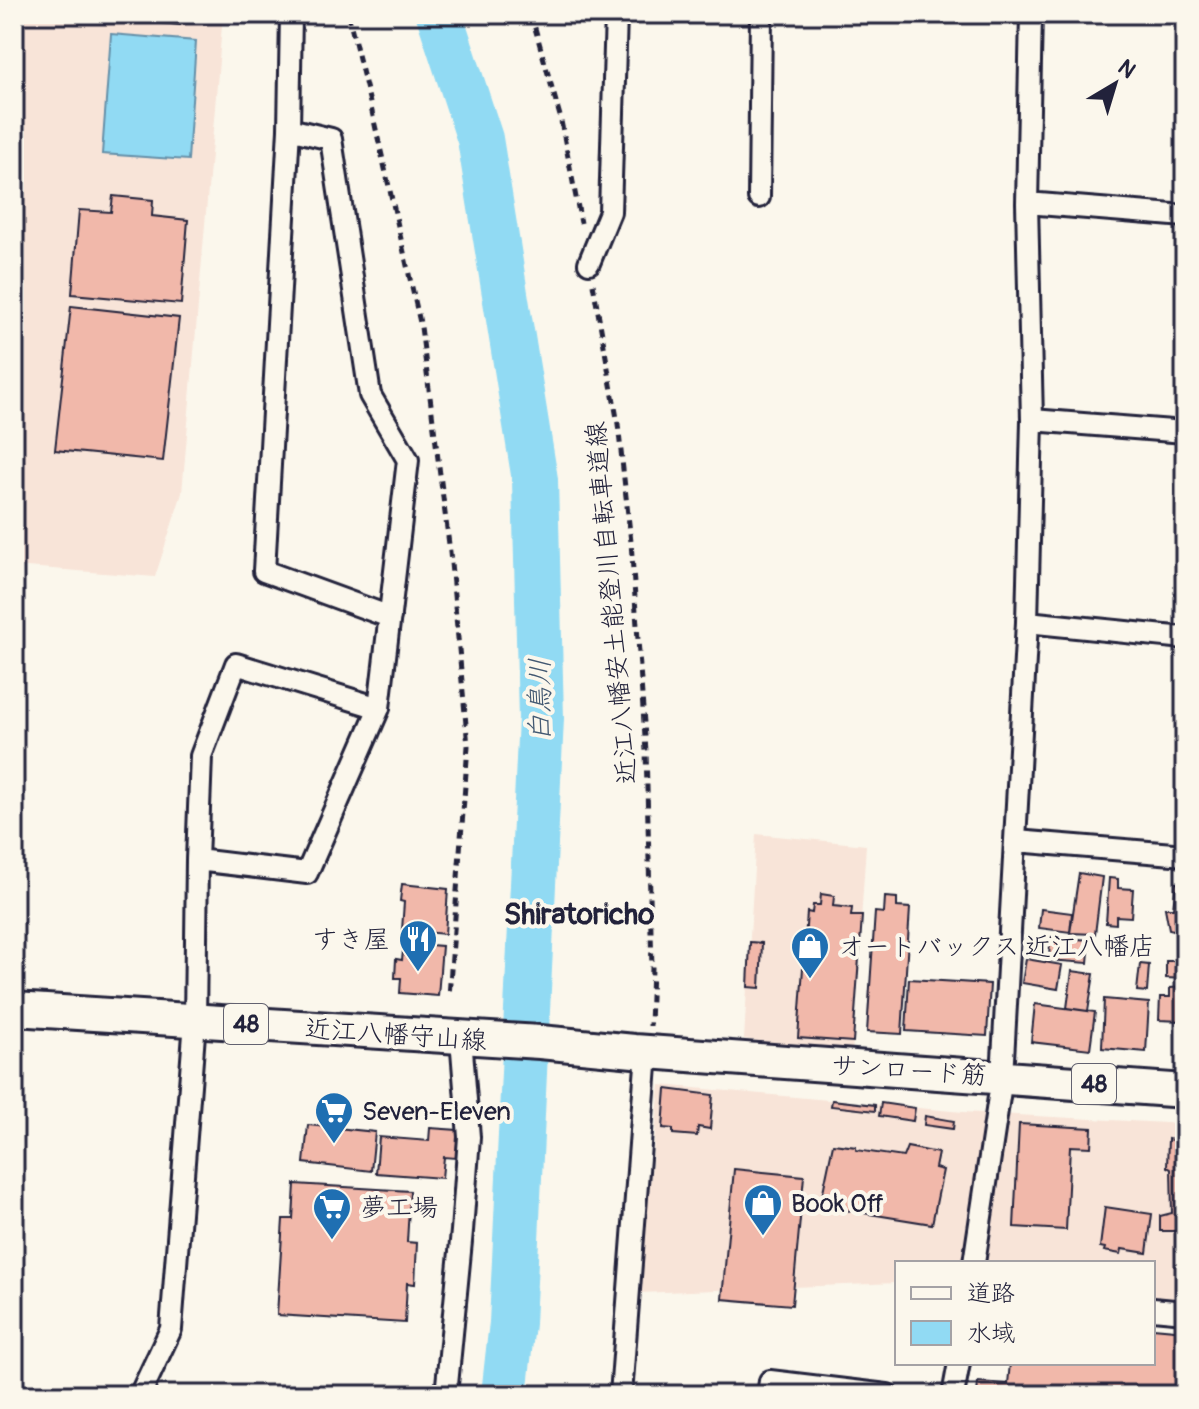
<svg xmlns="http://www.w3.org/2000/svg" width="1199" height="1409" viewBox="0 0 1199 1409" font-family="Pangolin,'Klee One',sans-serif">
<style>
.built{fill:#f8e4d8}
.water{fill:#91daf3;stroke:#6590a9;stroke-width:2}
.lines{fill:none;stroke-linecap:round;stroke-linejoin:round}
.river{stroke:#91daf3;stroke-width:46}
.building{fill:#f1b8aa;stroke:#22223b;stroke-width:2}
.street-casing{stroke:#22223b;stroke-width:26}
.primary-casing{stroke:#22223b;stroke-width:38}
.path{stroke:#22223b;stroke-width:5;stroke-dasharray:8 6;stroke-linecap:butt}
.street{stroke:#fbf7ec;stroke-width:20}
.primary{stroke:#fbf7ec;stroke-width:32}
.labels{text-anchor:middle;stroke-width:8;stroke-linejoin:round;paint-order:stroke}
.shield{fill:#fbf7ec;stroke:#636270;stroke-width:2}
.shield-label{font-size:24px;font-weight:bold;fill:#22223b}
.street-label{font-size:26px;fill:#22223b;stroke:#fbf7ec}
.poi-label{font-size:26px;fill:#22223b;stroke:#fbf7ec;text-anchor:start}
.water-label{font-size:28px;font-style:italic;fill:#435972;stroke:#fbf7ec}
.quarter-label{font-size:30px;font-weight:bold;fill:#22223b;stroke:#fbf7ec}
</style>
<rect width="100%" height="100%" fill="#fbf7ec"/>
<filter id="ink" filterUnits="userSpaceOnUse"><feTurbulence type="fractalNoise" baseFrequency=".0125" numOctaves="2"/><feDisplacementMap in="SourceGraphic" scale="16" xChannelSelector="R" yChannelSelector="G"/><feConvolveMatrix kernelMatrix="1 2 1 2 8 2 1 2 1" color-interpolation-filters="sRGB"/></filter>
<g filter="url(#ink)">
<path class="built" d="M14 14H223L182 493 155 577 14 566Z
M756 834 866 845 852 1055 744 1039Z
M660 1085 963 1112 1185 1124V1300L1153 1297V1263H897V1283L639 1293Z"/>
<path class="water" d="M111 34 196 41 188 160 102 154Z"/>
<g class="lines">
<path class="river" d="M439 14 480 139 535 480 541 718 512 1323 504 1395"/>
</g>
<path class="building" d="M68 14H181L180 25Z
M113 196 153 200 152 216 188 220 181 304 72 294 79 210 111 212Z
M71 306 179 318 163 461 55 450Z
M14 362 22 363 14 444Z
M1079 873 1102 877 1095 934 1070 933Z
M1109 878 1118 879V888L1133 889 1131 917 1116 916V924L1106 923Z
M1176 883H1185V937L1174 935V930L1169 929 1165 908H1173Z
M402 884 448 889 445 934 402 930 404 902 400 901Z
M821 894 834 896 833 906 852 908 851 916H862L853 1042 798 1038 807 912 812 913 813 905H820Z
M885 897 897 898V907L910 908 902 1034 867 1032 875 912 884 913Z
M1041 909 1072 913 1070 932 1039 928Z
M1050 937 1090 940 1088 963 1049 960Z
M750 942 762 943 760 988 748 987Z
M1176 942H1185V979L1166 978V961H1176Z
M404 943 442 946 438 996 400 993 401 978H395L396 959 402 960Z
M1026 959 1062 965 1058 989 1022 983Z
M1140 964 1149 965 1147 992 1137 991Z
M1072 971 1094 974 1088 1011 1067 1008Z
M909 979 990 984 987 1036 906 1031Z
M1185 987V1028H1181L1182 1021 1159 1020 1160 997H1170V988Z
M1104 999 1149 1003 1146 1052 1102 1048Z
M1035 1004 1095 1012 1090 1049 1031 1042Z
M666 1089 713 1095 710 1129 698 1127 697 1136 673 1134V1129L663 1128Z
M832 1100 875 1105V1111L831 1106Z
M881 1103 915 1108 913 1121 879 1116Z
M925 1116 954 1121 953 1129 924 1125Z
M1019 1124 1092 1128 1091 1147 1070 1146 1066 1230 1014 1227Z
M308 1125 375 1132 371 1171 304 1163Z
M430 1128 458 1130 456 1158 444 1157 442 1178 376 1173 379 1137 429 1141Z
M1177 1130H1185V1231H1160V1216L1172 1213 1171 1169 1167 1167 1168 1139 1177 1141Z
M833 1144 856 1147V1150L903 1157 907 1147 938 1153 935 1168 943 1170 932 1224 820 1206Z
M734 1169 804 1176 792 1305 722 1299Z
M295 1184 410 1191 407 1242 417 1243 415 1284 407 1283 405 1323 277 1315 283 1219H293Z
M1105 1207 1152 1214 1147 1253 1122 1249 1121 1254 1104 1251 1105 1248 1100 1247Z
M1153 1328 1185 1331 1184 1395H977L978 1382 1008 1384 1010 1363H1153Z"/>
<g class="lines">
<g class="street-casing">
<path id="street" d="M291 14 289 129 264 571 390 617
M759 197 761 14
M1027 203 1185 216
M589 263 610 212 616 14
M1032 420 1185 432
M1027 622 1185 638
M1016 841 1185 855
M197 860 201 756 236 664 379 708
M974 1263 1002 1077 1027 622 1032 420 1027 203 1031 14
M1153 1309 1185 1312
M140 1395 171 1329 195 1021 197 860 307 873 379 708 408 460 370 395 331 139 289 129
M446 1395 462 1231 469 1137 461 1038
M621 1395 647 1052
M768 1395 770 1381 887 1395
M953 1395 959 1363"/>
</g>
<g class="primary-casing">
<path id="primary" d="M14 1009 540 1042 634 1051 1185 1091"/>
</g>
<path class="path" d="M348 14 370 103 421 327 450 552 468 746 449 996
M531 14 560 116 581 223
M593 284 618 424 631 542 646 751 652 968 650 1026"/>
<use href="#street" class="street"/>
<use href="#primary" class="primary"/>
</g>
</g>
<defs>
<g id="restaurant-pin" transform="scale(2)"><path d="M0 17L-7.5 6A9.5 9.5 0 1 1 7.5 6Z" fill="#1f6fb2" stroke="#fbf7ec"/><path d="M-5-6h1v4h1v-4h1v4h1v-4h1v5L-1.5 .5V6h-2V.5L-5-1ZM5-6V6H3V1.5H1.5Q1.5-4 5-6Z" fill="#fff"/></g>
<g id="shop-pin" transform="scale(2)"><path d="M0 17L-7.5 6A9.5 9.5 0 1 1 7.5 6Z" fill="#1f6fb2" stroke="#fbf7ec"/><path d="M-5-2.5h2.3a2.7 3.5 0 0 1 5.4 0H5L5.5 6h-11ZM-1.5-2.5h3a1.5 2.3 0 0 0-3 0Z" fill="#fff"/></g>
<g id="supermarket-pin" transform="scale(2)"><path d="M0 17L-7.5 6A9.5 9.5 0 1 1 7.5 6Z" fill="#1f6fb2" stroke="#fbf7ec"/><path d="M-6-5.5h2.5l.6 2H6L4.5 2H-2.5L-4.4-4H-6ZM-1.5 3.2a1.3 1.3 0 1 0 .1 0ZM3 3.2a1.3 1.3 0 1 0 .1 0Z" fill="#fff"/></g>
</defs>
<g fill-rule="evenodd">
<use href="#restaurant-pin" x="418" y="939"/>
<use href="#shop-pin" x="810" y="946"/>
<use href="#supermarket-pin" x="334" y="1111"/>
<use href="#shop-pin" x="763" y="1203"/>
<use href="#supermarket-pin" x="332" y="1207"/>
</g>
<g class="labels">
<g class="shield">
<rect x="224" y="1004" width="44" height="40" rx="6"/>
<rect x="1072" y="1064" width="44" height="40" rx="6"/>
</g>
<g class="shield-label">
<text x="246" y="1032">48</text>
<text x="1094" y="1092">48</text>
</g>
<g class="street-label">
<text transform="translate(611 603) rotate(-95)" y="9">近江八幡安土能登川自転車道線</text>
<text transform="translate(396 1034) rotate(4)" y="9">近江八幡守山線</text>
<text transform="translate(909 1070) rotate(4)" y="9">サンロード筋</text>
</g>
<g class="poi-label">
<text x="390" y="948" text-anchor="end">すき屋</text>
<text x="838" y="955">オートバックス 近江八幡店</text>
<text x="362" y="1120">Seven-Eleven</text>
<text x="791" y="1212">Book Off</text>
<text x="360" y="1216">夢工場</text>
</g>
<g class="water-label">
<text transform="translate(539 700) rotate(-90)" y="10">白鳥川</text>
</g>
<g class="quarter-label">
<text x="579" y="924">Shiratoricho</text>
</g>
</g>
<rect width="1199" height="1409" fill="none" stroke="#fbf7ec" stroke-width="48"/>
<rect x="24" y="24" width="1151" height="1361" fill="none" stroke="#22223b" stroke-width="3" filter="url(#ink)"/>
<rect x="895" y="1261" width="260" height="104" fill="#fbf7ec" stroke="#a4a2a5" stroke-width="2"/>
<rect x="911" y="1287" width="40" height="12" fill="#fbf7ec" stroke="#a4a2a5" stroke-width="2"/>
<text x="967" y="1301" font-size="24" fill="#22223b">道路</text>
<rect x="911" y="1321" width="40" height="24" fill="#91daf3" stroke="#a4a2a5" stroke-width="2"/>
<text x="967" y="1341" font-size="24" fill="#22223b">水域</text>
<g transform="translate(1115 84) rotate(38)" stroke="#fbf7ec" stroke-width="6" paint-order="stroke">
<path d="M0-6L14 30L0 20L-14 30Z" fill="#22223b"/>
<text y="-12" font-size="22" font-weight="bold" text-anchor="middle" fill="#22223b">N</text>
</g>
</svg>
